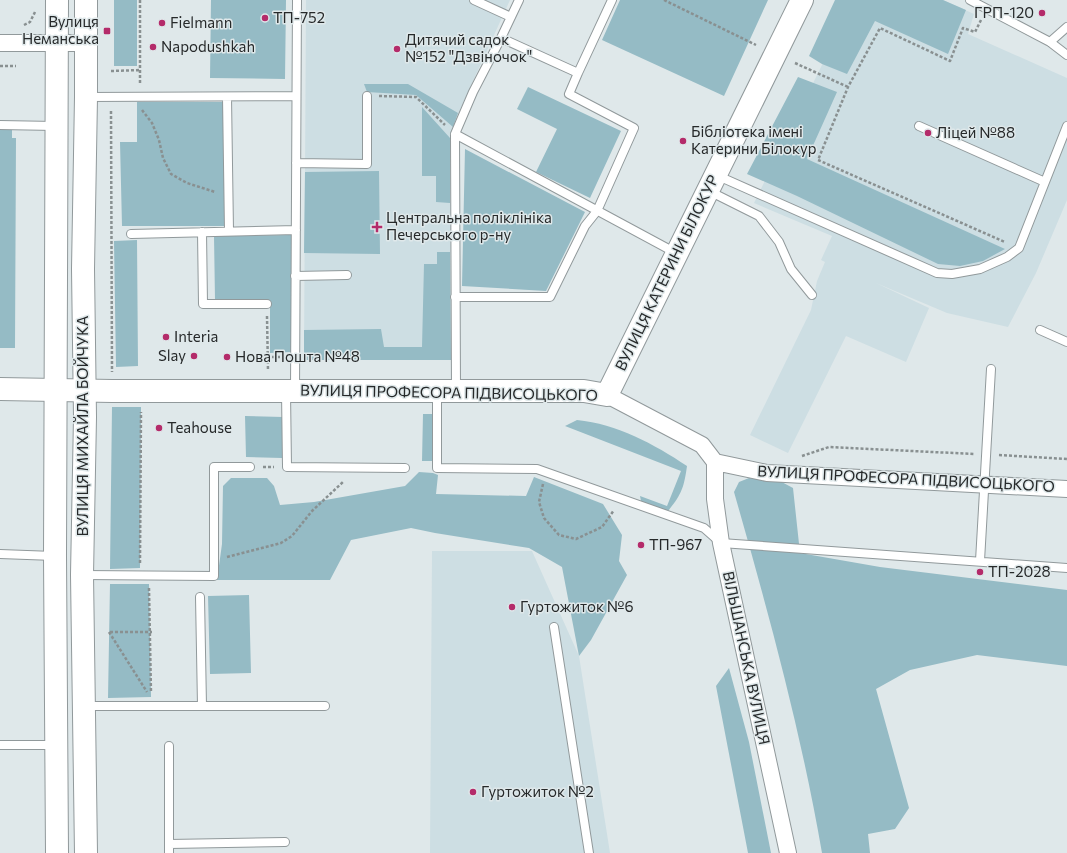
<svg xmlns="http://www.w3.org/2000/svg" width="1067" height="853" viewBox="0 0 1067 853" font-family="Commissioner,sans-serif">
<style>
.built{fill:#cddee3}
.green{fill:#95bbc5}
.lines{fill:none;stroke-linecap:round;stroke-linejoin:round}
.lane-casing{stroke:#91999b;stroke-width:10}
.street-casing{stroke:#91999b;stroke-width:18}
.secondary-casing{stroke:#91999b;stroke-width:24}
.primary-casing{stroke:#91999b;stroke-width:24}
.path{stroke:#899091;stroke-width:2.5;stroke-dasharray:3 2;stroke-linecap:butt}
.lane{stroke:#fff;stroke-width:8}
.street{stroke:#fff;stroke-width:16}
.secondary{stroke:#fff;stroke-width:22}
.primary{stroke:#fff;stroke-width:22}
.poi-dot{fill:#b42b6a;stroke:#dfe8ea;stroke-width:1.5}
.labels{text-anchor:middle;stroke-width:3;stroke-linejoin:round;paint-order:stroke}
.poi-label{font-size:15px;fill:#26292a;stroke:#dfe8ea;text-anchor:start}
.street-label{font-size:15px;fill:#26292a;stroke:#dfe8ea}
</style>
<rect width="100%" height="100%" fill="#dfe8ea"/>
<path class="built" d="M306 0H510L458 114 450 138 451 360H304Z
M854 0H943L974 14 968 34 1067 78V200L1036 273 1008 327 947 313 876 283 929 308 906 362 846 336 788 453 750 435 811 310 817 281 825 262 821 260 832 236 754 203Z
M432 551H532L579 656 610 853H430Z"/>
<path class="green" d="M114 0H137V66H114Z
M211 0H286L285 79 210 78Z
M620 0H768L724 96 602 40Z
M835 0H943L966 10 948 54 875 21 847 74 822 64 809 56Z
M798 77 837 92 807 159 1005 249 983 261 960 266 938 264 797 196 747 174Z
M364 84H408L458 113 453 127 416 95 367 92Z
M528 87 621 131 590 198 536 172 557 129 517 109Z
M137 102H224V226H122L120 142H137Z
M422 107 450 138V203L436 202V176H422Z
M0 130H12V138H16L15 348H0Z
M465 149 585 212 546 291 462 286Z
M379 171 380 254 304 253 305 172Z
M291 235V352L270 353V301L215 299 214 236Z
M137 240 138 366 116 367 114 241Z
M437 252H450L451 360H304V330L381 329 384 347H422L424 264H437Z
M112 407H141L140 568 110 569Z
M423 414H432V461H422Z
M245 416 283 417 282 458 246 457Z
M577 420C617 424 654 444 687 466 684 487 682 494 668 511L654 507 641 501 640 496 667 506 681 471 565 426Z
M419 472 433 473 438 475 436 494 526 496 534 477 603 504 622 535 619 561 627 575 591 640 579 656 562 567 529 548 435 533 411 528 351 540 330 580H217L222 544 223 486 231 478H267L274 486 280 505 314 502 405 486Z
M749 478 778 480 793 488 800 553 880 567 1067 590V666L977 655 910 670 876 689 909 808 895 829 868 834 870 853H822C801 731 768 611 734 492L739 482Z
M110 584H149L151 697 108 698Z
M249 595 251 673 210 674 208 596Z
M729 668 749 742 771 853H748L716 686Z"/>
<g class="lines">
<g class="lane-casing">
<path id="lane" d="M474 0 511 17
M970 0 1050 42 1067 55
M501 38 578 73 612 0
M1050 42 1067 27
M87 97 296 96
M227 97 229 231
M0 125 55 126
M919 126 1045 182
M455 134 676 253
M296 163 367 164V96
M716 175 937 273 952 274 980 269 1007 257 1019 248 1067 126
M709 191 759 216 779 242 791 269 812 295
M202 232 203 304H267
M131 234 296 230
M295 276 347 275
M455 297H550L585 226 597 211 634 128 569 94 578 73
M1040 330 1067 342
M295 391 297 0
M456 391 455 134 473 92 501 38 519 0
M286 392 287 467 405 468
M437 392V468L537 469 704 528 721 543 1067 568
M0 554 54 556
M980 561 991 369
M83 575 214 576V467H250
M200 597 202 706
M554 627 589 853
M85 706H325
M0 745H55
M169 746V853
M169 844 285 842"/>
</g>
<g class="street-casing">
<path id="street" d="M0 43H86
M607 395 702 445 715 462 767 473 1067 489
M715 462V499L721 543 788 853"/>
</g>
<g class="secondary-casing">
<path id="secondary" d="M0 389 112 391H584L607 395 802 0"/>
</g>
<g class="primary-casing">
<path id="primary" d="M57 853 55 556 57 0
M86 853 82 575 85 417 83 269 86 97V0"/>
</g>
<path class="path" d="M664 0 756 45
M981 20 975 32 963 28 950 61 880 28 848 87 818 160 1005 242
M24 25 30 22 35 12
M795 63 848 87
M0 66H16
M111 71 140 70
M140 83V0
M379 96 416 97 445 125
M142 110 152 123 159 140 163 158 171 174 187 183 215 192
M111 111 112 372
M267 316 268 371
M267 357H283
M999 455 1067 459
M802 456 829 447 974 454
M263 467H274
M543 484 539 502 544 518 559 535 576 539 602 527 614 510
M227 557 281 543 292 536 312 511 343 482
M140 563 141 412
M149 588 151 693
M109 632 147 692
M110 632H152"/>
<use href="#lane" class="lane"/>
<use href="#street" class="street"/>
<use href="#secondary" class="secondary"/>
<use href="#primary" class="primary"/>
</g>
<g class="poi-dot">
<circle cx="1042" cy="13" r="4"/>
<circle cx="265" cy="18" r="4"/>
<circle cx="162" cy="23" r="4"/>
<rect x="103" y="27" width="8" height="8" rx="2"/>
<circle cx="153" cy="47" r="4"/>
<circle cx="397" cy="49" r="4"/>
<circle cx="928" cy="133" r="4"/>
<circle cx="683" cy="141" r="4"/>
<path d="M375 221h4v4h4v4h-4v4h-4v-4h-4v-4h4z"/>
<circle cx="166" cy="337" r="4"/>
<circle cx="194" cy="356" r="4"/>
<circle cx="227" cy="357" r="4"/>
<circle cx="159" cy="428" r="4"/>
<circle cx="641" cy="545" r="4"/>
<circle cx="980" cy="572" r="4"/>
<circle cx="512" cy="607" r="4"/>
<circle cx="473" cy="792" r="4"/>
</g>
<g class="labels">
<g class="poi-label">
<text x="1034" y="18" text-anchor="end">ГРП-120</text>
<text x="273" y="23">ТП-752</text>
<text x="99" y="27" text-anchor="end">Вулиця<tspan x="99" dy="17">Неманська</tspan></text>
<text x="170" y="28">Fielmann</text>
<text x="405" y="45">Дитячий садок<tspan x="405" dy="17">№152 "Дзвіночок"</tspan></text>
<text x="161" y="52">Napodushkah</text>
<text x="691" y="137">Бібліотека імені<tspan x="691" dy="17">Катерини Білокур</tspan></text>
<text x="936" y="138">Ліцей №88</text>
<text x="386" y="223">Центральна поліклініка<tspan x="386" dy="17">Печерського р-ну</tspan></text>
<text x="174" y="342">Interia</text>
<text x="186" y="361" text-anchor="end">Slay</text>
<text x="235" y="362">Нова Пошта №48</text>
<text x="167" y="433">Teahouse</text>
<text x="649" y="550">ТП-967</text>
<text x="988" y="577">ТП-2028</text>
<text x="520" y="612">Гуртожиток №6</text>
<text x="481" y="797">Гуртожиток №2</text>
</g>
<g class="street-label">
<text transform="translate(667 273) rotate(-64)" y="5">ВУЛИЦЯ КАТЕРИНИ БІЛОКУР</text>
<text transform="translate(449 393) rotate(1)" y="5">ВУЛИЦЯ ПРОФЕСОРА ПІДВИСОЦЬКОГО</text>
<text transform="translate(83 426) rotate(-90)" y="5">ВУЛИЦЯ МИХАЙЛА БОЙЧУКА</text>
<text transform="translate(906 479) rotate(3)" y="5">ВУЛИЦЯ ПРОФЕСОРА ПІДВИСОЦЬКОГО</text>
<text transform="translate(746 658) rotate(78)" y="5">ВІЛЬШАНСЬКА ВУЛИЦЯ</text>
</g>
</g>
</svg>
